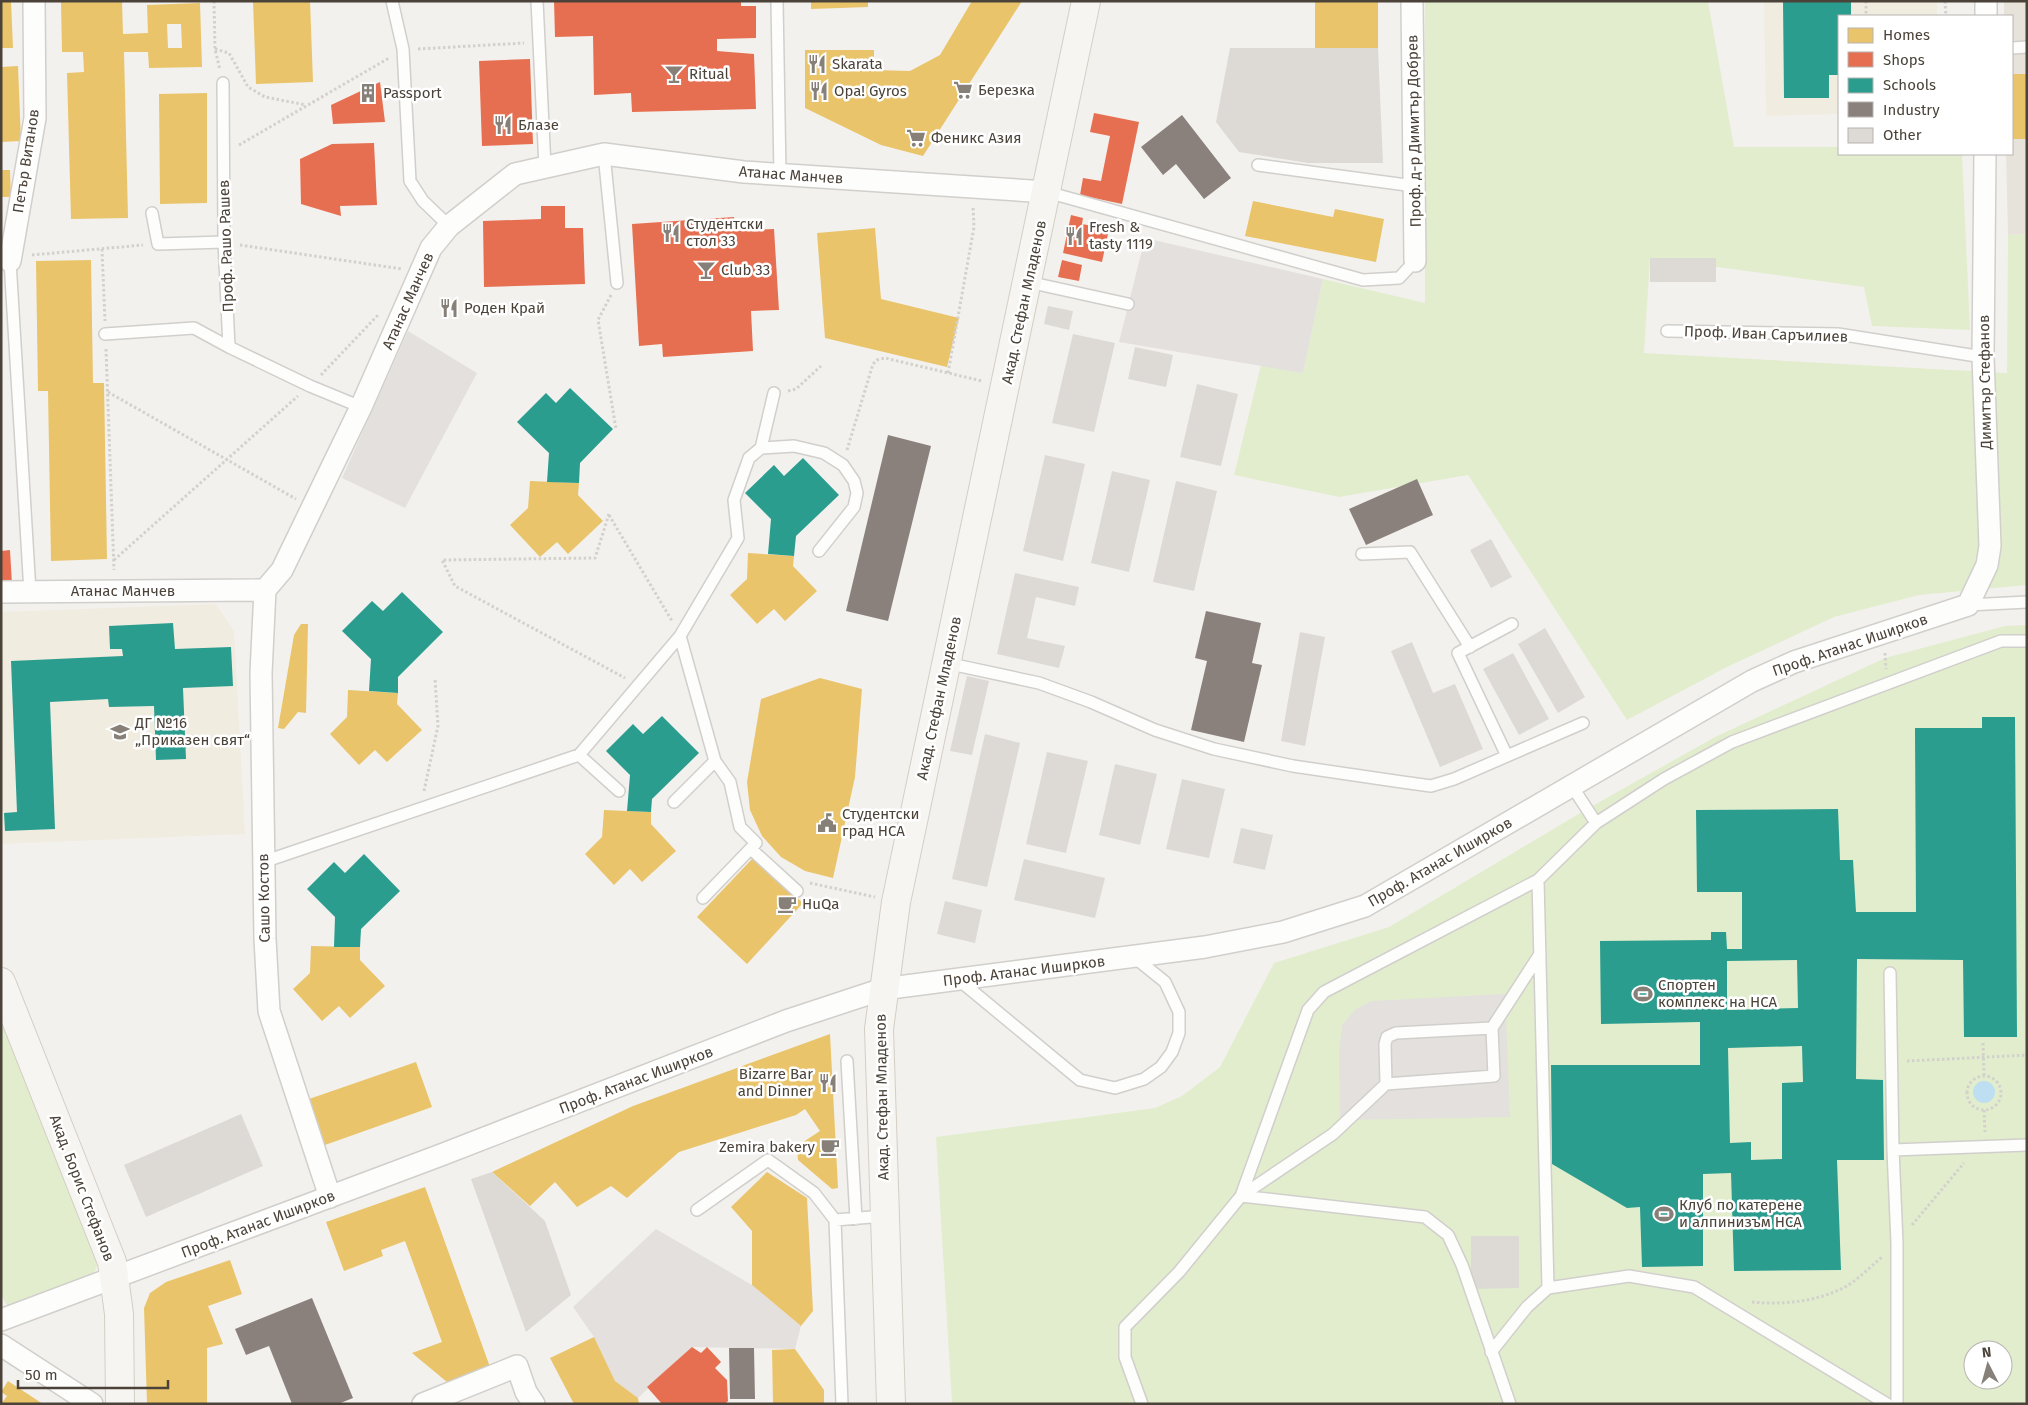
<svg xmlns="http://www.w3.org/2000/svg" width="2028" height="1405" viewBox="0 0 2028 1405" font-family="'Fira Sans',sans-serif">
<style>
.residential{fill:#e7e3db}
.education{fill:#f1ece0}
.green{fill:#e2edce;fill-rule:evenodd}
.parking{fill:#e3e0de}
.water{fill:#bedff1}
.homes{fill:#e9c46a;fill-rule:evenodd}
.shops{fill:#e76f51}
.schools{fill:#2a9d8f;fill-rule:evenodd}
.industry{fill:#8a817c}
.building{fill:#dddad6}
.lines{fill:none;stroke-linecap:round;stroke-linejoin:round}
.lane-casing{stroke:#d1cfcb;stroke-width:14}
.street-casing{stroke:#d1cfcb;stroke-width:24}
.secondary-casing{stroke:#d3cec5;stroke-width:30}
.path{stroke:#d3d1cc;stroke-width:3;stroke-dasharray:2.5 2.5;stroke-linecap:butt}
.lane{stroke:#fdfdfc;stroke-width:11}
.street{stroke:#fdfdfc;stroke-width:21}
.secondary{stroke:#f7f5f1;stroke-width:28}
.labels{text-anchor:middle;stroke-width:5;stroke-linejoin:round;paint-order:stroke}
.poi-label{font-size:15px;fill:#4b4339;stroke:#fff;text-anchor:start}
.street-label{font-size:15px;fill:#4b4339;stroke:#fff}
</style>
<rect width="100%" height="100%" fill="#f3f1ee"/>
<path class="residential" d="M2004 1H2027V234L2008 235 2006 154H2012V16H2004Z"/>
<path class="education" d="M1764 1H1937V16H1839V114L1766 116Z
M216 604 234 631 245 834 1 844V612Z"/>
<path class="green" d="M1425 1H1708L1734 147H1839V154H1962L1970 330 1872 326 1864 287 1650 258 1644 353 2007 373 2008 235 2027 234V585L1919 595 1834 617 1727 667 1627 720 1468 475 1339 497 1234 475 1261 365 1303 373 1323 279 1425 303Z
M2027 625V1404H952L936 1137 1155 1108 1182 1096 1220 1067 1274 963 1389 927 1587 809 1715 737 1885 658 2005 626ZM1973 1350H2003V1380H1973Z
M1 1012 96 1252 98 1264 92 1277 14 1317 1 1295Z"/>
<path class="parking" d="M1145 238 1323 279 1303 373 1119 342Z
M408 331 477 373 405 508 342 478Z
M1505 994 1510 1117 1340 1120 1339 1053 1342 1025 1356 1009 1371 1001Z
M656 1229 752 1285 801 1326 795 1349 692 1347 638 1398 615 1381 594 1337 573 1307Z"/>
<path class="water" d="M1973 1092a11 11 0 1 1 22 0a11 11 0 1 1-22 0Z"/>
<path class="homes" d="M1 1H11L13 48H1Z
M61 1H122L123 34 148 33 147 5 200 3 202 67 149 68 148 52H124L128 218 71 219 67 73 84 72 83 52H62ZM167 24H181L182 48H168Z
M253 1H310L313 82 256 84Z
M811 1H868V7L811 9Z
M972 1H1022L923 156 881 145 805 108V50H874V70L910 71 940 55Z
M1315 1H1378V48H1315Z
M18 66 21 141 1 142V67Z
M2012 74H2027V139H2012Z
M207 93V203L160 204 159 94Z
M1 170H10L11 197H1Z
M1253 201 1333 217 1335 209 1384 219 1376 262 1245 236Z
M875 228 881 299 959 318 947 367 825 338 817 233Z
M91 260 93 383H104L107 559 51 561 48 391H38L36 261Z
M530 481 579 483 578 495 603 521 568 554 557 542 540 557 510 525 528 508Z
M748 553 794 556 793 566 817 591 785 621 774 609 757 624 730 595 747 579Z
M301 624H308L306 713 298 712 284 729 278 728 294 635Z
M820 678 862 689 855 777 833 878 805 871 781 857 762 836 750 810 747 782 761 699Z
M348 690 398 693 397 704 422 730 387 762 375 750 359 765 330 734 347 717Z
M604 810 651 812V824L676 851 642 882 630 869 614 885 585 854 602 837Z
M753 858 803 903 747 964 697 917Z
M311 946 360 947V960L385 986 350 1018 339 1006 322 1021 293 989 310 973Z
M830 1034 838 1188 832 1189 798 1160 797 1146 820 1131 805 1109 796 1115 679 1152 627 1198 611 1186 577 1207 555 1182 530 1206 492 1172 633 1106Z
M416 1062 432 1107 325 1145 309 1099Z
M767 1172 807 1198 813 1311 801 1326 752 1285V1231L731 1207Z
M425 1187 490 1367 447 1382 412 1353 442 1342 405 1241 381 1250 383 1256 344 1271 326 1222Z
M230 1260 242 1294 208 1306 223 1344 207 1348V1404H147L144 1308 150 1293 166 1282Z
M594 1337 615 1381 638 1398 639 1404H574L550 1358Z
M795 1349 824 1390V1404H773L772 1350Z
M8 1381 43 1404H1L7 1396 1 1392Z"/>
<path class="shops" d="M554 1H741V6H756V38L717 39V51L754 54 756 109 632 112 631 93 594 95 593 36 555 37Z
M530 59 533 144 482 146 479 61Z
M380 82 385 122 333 124 331 105Z
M1094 113 1139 122 1122 204 1080 195 1083 178 1101 181 1110 136 1090 132Z
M374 143 377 205 340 206 341 216 301 204 300 159 332 144Z
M541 206H565V228H583L585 284 484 287 483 221 541 219Z
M1071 215 1083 218 1082 224 1109 229 1102 262 1063 253Z
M734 217 735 231 774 229 779 310 751 311 753 351 663 357 662 344 639 346 632 224Z
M1062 260 1082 265 1079 281 1058 277Z
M10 550 12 584H1V551Z
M692 1347 701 1353 707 1347 721 1362 715 1368 727 1380 728 1401 725 1404H662L647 1387Z"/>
<path class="schools" d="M1783 1H1851V16H1839V75H1829V98H1784Z
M570 388 613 429 580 463 579 483 547 482 549 453 517 422 546 393 556 403Z
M803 458 839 495 796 536 794 556 768 554 771 519 745 493 774 465 784 476Z
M402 592 443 632 398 677V693L369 691 371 659 342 631 372 601 383 611Z
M173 623 175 649 231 647 233 686 183 688 186 759 156 760 154 706 109 707 108 699 50 702 55 829 5 831 4 813 17 812 11 661 123 656 122 649H110L109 626Z
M662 716 699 753 652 799 651 812 627 811 630 775 606 751 633 724 643 734Z
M1982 717H2015L2017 1037H1964L1963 960 1857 959 1856 1079 1883 1080 1884 1160H1837L1841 1270 1734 1271 1731 1173 1703 1174V1266L1642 1267 1640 1207 1627 1208 1552 1164 1551 1065H1700V1022L1601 1024 1600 941 1711 940V932H1726L1727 949H1742V892H1697L1696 810 1838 809 1840 860H1853L1856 912H1916L1915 728H1982ZM1797 960 1798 1008 1727 1010V961ZM1802 1046 1803 1082 1782 1083V1159L1751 1160V1142L1730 1143 1728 1048Z
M364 854 400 891 361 929 360 947H334L335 917 307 889 334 862 345 873Z"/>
<path class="industry" d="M1182 115 1231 178 1204 199 1176 164 1163 175 1141 147Z
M888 435 931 446 888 621 846 611Z
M1417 479 1433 515 1366 545 1349 509Z
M1206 611 1261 623 1252 663 1262 665 1244 742 1191 730 1207 661 1195 658Z
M312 1298 353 1398 338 1404H292L269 1346 246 1355 235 1329Z
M729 1348H754L755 1399H730Z"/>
<path class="building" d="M1230 48H1378L1383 163H1308L1239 152 1216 122Z
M1650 258H1716V282H1650Z
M1048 306 1073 311 1069 330 1044 324Z
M1073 334 1115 343 1094 432 1052 423Z
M1135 347 1173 355 1166 387 1128 379Z
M1197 384 1238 394 1221 466 1180 457Z
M1045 455 1085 464 1063 561 1023 551Z
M1112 471 1150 480 1129 572 1091 563Z
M1176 481 1217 491 1194 591 1153 582Z
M1491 539 1512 577 1491 588 1470 550Z
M1015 573 1079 587 1075 606 1036 597 1027 638 1065 646 1059 668 997 654Z
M1545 628 1585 697 1558 713 1518 644Z
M1300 632 1325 637 1305 746 1281 741Z
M1412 642 1433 693 1455 684 1483 749 1440 767 1391 651Z
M1513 653 1549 719 1519 735 1483 669Z
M967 676 989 681 972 755 950 751Z
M985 734 1020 743 987 887 952 879Z
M1047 752 1088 761 1066 853 1026 844Z
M1115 764 1157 774 1140 845 1099 835Z
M1182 779 1225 789 1209 858 1166 849Z
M1241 828 1273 835 1265 870 1233 863Z
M1024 859 1105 878 1095 918 1014 900Z
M945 901 982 910 975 943 937 934Z
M241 1114 263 1166 146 1217 124 1165Z
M492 1172 545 1221 571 1295 526 1332 471 1179Z
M1471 1236H1519V1288L1471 1289Z"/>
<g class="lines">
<g class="lane-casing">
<path id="lane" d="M392 1 403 49 410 181 423 201 449 226
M537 1 545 167
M777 1 780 175
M2012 48 2027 47
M223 83 224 242 229 347 310 386 361 407
M604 154 617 283
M1258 165 1414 186
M1047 192 1363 280 1399 278 1415 261
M152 213 158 244 224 242
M10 261 30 592
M1028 282 1128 304
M1667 331 1838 334 1983 357
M105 334 194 328 229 347
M761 448 774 393
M1362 554 1410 552 1470 647
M1968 605 2027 602
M946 663 1039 683 1091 702 1155 730 1214 749 1293 766 1402 782 1431 786 1454 779 1583 723
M579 755 619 791
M1507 756 1458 653 1512 624
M1572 786 1596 823 1664 779 1732 742 2001 641H2027
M674 802 715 761 680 636
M751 849 797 891
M263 862 579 755 680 636 738 538 734 500 749 458 761 448 794 446 824 453 843 465 854 481 857 493 854 507 819 551
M1538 880 1548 1288
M703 898 756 843 740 827 730 782 715 761
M1890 973 1893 1150 2027 1145
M959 980 1080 1080 1115 1088 1144 1079 1161 1067 1172 1052 1179 1033V1012L1165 982 1134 957
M847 1061 856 1219
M1386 1084 1385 1044 1387 1037 1396 1033 1492 1028
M1893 1150 1897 1243V1404
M1241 1196 1308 1010 1324 992 1538 880 1596 823
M1241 1196 1425 1217 1448 1235 1462 1265 1510 1404
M697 1210 768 1160 814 1193 835 1220
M1491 1352 1527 1307 1548 1288 1629 1276 1694 1287 1887 1404
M842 1404 835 1220 884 1216
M1142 1404 1125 1357V1327L1179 1272 1241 1196 1333 1134 1386 1084 1494 1076 1492 1028 1540 954"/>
</g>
<g class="street-casing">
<path id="street" d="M1412 1 1415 261
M1986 1V16
M10 261 35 118 34 1
M265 590 261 673 265 939 269 1011 330 1197
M1 592 265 590 282 570 312 508 361 407 431 248 449 226 515 174 604 154 744 172 1047 192
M1 1320 441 1155 786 1021 883 989 1205 947 1283 932 1365 906 1752 681 1794 662 1968 605 1987 565 1990 546 1983 357 1985 154
M1 1345 92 1404
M423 1404 517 1366 526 1392 534 1404"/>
</g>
<g class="secondary-casing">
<path id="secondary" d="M1 982 112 1262 119 1314 120 1404
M891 1404 879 1029 896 902 1086 1"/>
</g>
<path class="path" d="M214 1 215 49 220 70
M1866 1V16
M1945 1 1946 16
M215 49 229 53 248 87 265 97 306 105
M418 49 524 43
M239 145 389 58
M240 245 402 269
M102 249 105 321
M32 255 143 245
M611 295 598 320 616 429
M106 349 114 570
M948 373 974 227 973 206
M321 375 379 314
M788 391 796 389 821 366
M108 392 296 499
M847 450 873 364 877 360 885 358 982 381
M609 514 595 558 442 560 455 586 625 678
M609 515 672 621
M114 560 298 396
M1885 653 1886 669
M424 791 438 726 435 679
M810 883 875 897
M1983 1043 1984 1075
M1907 1061 2027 1055
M1967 1093a17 17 0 1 1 34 0a17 17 0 1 1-34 0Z
M1984 1110 1985 1132
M1912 1225 1964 1163
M1752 1302C1782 1305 1815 1302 1843 1288 1857 1281 1870 1267 1882 1257"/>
<use href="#lane" class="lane"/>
<use href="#street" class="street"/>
<use href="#secondary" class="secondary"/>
</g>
<defs>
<g id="restaurant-bare" transform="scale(1.5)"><path d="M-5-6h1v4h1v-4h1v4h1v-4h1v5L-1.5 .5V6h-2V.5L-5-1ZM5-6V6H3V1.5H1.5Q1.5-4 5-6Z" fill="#868078" stroke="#fff" stroke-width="2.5" paint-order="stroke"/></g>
<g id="bar-bare" transform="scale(1.5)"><path d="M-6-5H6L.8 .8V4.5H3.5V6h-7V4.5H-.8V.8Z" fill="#868078" stroke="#fff" stroke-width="2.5" paint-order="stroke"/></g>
<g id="supermarket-bare" transform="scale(1.5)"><path d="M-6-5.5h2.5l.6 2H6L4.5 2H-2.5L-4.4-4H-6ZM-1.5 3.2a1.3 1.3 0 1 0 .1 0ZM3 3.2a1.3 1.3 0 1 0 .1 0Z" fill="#868078" stroke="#fff" stroke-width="2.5" paint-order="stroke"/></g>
<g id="building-bare" transform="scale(1.5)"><path d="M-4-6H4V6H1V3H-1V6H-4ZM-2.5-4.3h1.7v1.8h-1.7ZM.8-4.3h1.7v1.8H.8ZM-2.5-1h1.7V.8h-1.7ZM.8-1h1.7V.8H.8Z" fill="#868078" stroke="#fff" stroke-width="2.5" paint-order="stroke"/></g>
<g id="school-bare" transform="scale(1.5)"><path d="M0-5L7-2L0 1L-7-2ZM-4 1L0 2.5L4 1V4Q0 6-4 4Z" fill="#868078" stroke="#fff" stroke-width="2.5" paint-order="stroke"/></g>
<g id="civic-bare" transform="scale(1.5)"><path d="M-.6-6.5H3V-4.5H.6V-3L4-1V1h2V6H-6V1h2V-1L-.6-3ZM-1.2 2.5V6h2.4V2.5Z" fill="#868078" stroke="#fff" stroke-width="2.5" paint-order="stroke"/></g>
<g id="cafe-bare" transform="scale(1.5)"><path d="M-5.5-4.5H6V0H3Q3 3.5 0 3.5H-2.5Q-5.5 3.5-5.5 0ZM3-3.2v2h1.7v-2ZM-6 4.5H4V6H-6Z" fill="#868078" stroke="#fff" stroke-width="2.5" paint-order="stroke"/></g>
<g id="stadium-bare" transform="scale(1.5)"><path d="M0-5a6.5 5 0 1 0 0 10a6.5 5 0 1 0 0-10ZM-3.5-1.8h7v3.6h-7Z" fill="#868078" stroke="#fff" stroke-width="2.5" paint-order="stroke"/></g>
</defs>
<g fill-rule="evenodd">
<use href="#restaurant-bare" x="817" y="64"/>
<use href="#bar-bare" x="674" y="74"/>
<use href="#supermarket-bare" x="963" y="90"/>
<use href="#restaurant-bare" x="819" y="91"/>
<use href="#building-bare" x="368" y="93"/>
<use href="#restaurant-bare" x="503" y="125"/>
<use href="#supermarket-bare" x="916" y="138"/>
<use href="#restaurant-bare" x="671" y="233"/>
<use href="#restaurant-bare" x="1074" y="236"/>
<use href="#bar-bare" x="706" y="270"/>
<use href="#restaurant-bare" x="449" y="308"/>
<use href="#school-bare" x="120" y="732"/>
<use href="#civic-bare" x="827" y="823"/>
<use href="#cafe-bare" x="787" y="904"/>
<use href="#stadium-bare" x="1643" y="994"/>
<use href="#restaurant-bare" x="828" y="1083"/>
<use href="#cafe-bare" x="830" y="1147"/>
<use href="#stadium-bare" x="1664" y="1214"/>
</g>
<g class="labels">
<g class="poi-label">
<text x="832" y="69">Skarata</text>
<text x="689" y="79">Ritual</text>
<text x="978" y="95">Березка</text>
<text x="834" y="96">Opa! Gyros</text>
<text x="383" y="98">Passport</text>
<text x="518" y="130">Блазе</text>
<text x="931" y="143">Феникс Азия</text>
<text x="686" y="229">Студентски<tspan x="686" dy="17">стол 33</tspan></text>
<text x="1089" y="232">Fresh &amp;<tspan x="1089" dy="17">tasty 1119</tspan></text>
<text x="721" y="275">Club 33</text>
<text x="464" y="313">Роден Край</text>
<text x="135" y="728">ДГ №16<tspan x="135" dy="17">„Приказен свят“</tspan></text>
<text x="842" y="819">Студентски<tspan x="842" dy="17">град НСА</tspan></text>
<text x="802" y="909">HuQa</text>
<text x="1658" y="990">Спортен<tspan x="1658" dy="17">комплекс на НСА</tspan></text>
<text x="813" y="1079" text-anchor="end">Bizarre Bar<tspan x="813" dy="17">and Dinner</tspan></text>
<text x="815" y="1152" text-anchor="end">Zemira bakery</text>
<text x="1679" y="1210">Клуб по катерене<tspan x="1679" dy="17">и алпинизъм НСА</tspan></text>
</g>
<g class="street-label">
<text transform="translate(1414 131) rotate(-91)" y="5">Проф. д-р Димитър Добрев</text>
<text transform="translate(26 161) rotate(-81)" y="5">Петър Витанов</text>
<text transform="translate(791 175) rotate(4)" y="5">Атанас Манчев</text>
<text transform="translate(226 246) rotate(-92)" y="5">Проф. Рашо Рашев</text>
<text transform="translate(408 301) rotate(-66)" y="5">Атанас Манчев</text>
<text transform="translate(1024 302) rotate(-78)" y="5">Акад. Стефан Младенов</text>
<text transform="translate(1766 334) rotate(2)" y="5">Проф. Иван Саръилиев</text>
<text transform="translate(1985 382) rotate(-91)" y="5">Димитър Стефанов</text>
<text x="123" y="596">Атанас Манчев</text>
<text transform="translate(1850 645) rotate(-19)" y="5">Проф. Атанас Иширков</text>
<text transform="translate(939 698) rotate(-78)" y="5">Акад. Стефан Младенов</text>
<text transform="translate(1440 862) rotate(-30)" y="5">Проф. Атанас Иширков</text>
<text transform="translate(264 898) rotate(-91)" y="5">Сашо Костов</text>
<text transform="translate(1024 971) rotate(-7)" y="5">Проф. Атанас Иширков</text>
<text transform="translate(636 1080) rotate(-21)" y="5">Проф. Атанас Иширков</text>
<text transform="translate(882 1097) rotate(-91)" y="5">Акад. Стефан Младенов</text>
<text transform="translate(82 1188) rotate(69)" y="5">Акад. Борис Стефанов</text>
<text transform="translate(258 1224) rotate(-21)" y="5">Проф. Атанас Иширков</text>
</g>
</g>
<rect width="2028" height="1405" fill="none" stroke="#4b4339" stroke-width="5"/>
<rect x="1838" y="15" width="175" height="140" fill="#ffffff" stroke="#b7b4b0"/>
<rect x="1848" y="28" width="25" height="15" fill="#e9c46a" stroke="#b7b4b0"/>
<text x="1883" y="40" font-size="15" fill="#4b4339">Homes</text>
<rect x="1848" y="52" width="25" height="15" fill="#e76f51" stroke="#b7b4b0"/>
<text x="1883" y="65" font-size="15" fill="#4b4339">Shops</text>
<rect x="1848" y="78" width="25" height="15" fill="#2a9d8f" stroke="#b7b4b0"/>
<text x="1883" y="90" font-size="15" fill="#4b4339">Schools</text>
<rect x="1848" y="102" width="25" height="15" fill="#8a817c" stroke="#b7b4b0"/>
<text x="1883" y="115" font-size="15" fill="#4b4339">Industry</text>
<rect x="1848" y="128" width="25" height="15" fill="#dddad6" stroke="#b7b4b0"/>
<text x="1883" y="140" font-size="15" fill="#4b4339">Other</text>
<g transform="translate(1988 1365) rotate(354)"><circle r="24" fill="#ffffff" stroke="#b7b4b0"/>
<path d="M0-4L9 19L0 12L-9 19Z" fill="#868078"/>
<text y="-8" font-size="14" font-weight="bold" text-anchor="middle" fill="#4b4339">N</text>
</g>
<path d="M18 1380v8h150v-8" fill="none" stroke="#4b4339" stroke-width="2.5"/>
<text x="25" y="1380" font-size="15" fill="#4b4339" stroke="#ffffff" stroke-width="4" paint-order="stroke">50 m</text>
</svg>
